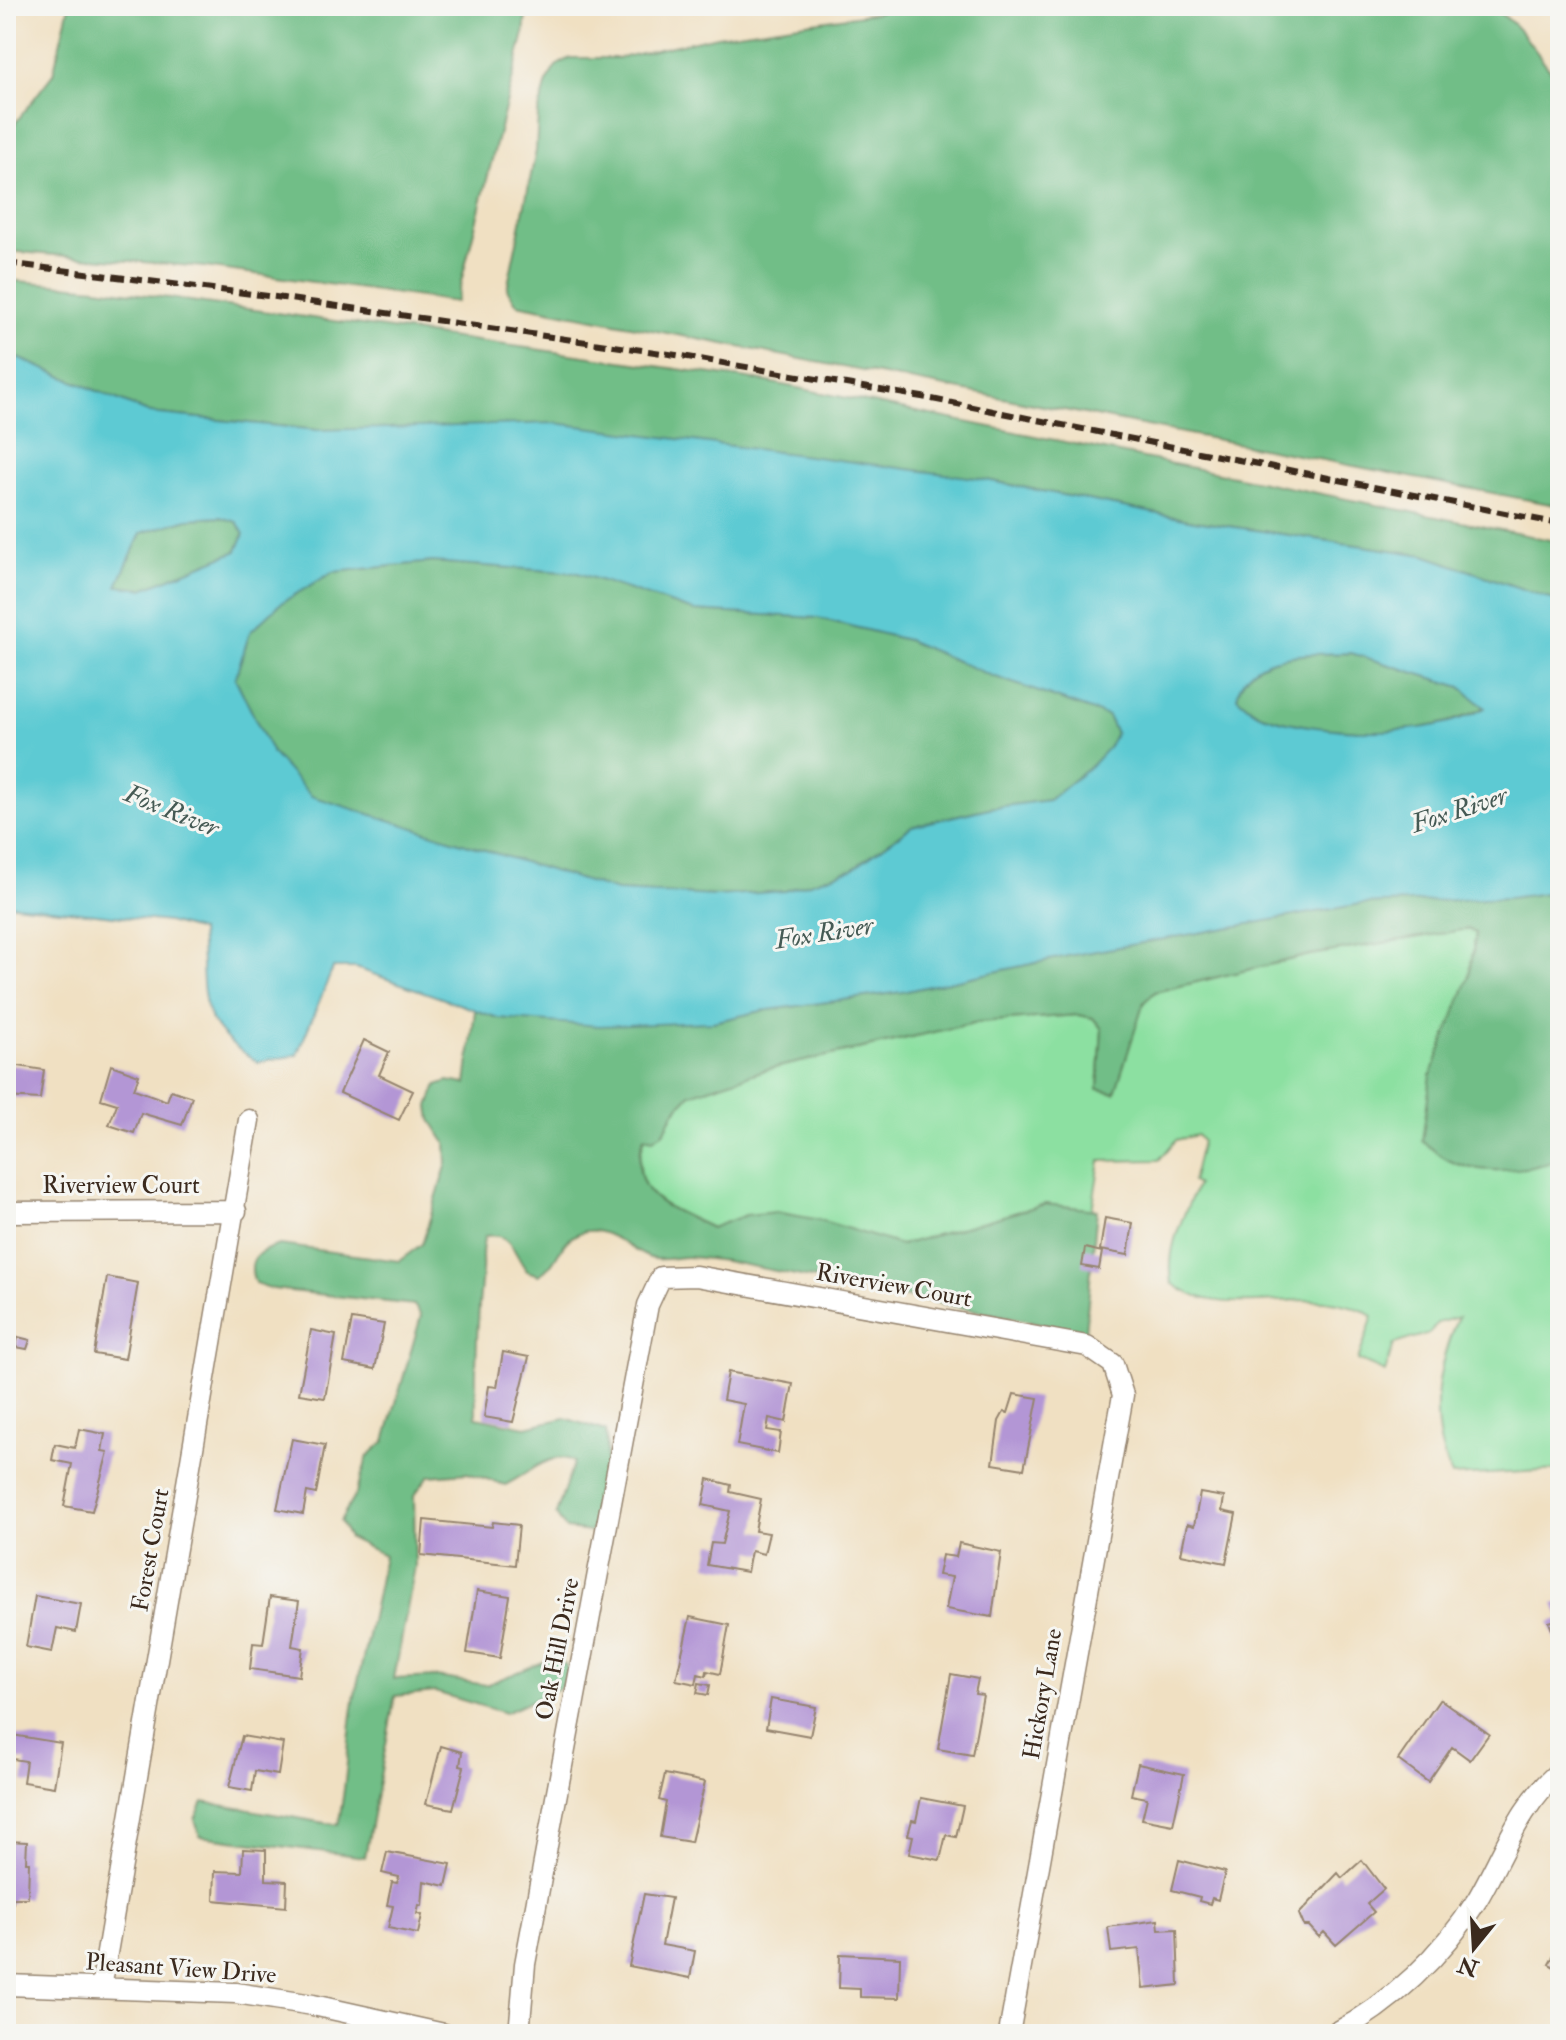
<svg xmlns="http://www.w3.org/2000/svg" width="1566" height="2040" viewBox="0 0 1566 2040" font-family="'IM FELL Double Pica',serif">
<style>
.green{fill:#8ce0a1;stroke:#648560;stroke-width:2}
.forest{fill:#71be87;stroke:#567452;stroke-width:2}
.water{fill:#5dcad3;stroke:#4c7a78;stroke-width:2;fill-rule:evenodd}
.building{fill:#b396d5}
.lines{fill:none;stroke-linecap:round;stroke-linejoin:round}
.street-casing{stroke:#968570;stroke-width:23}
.street{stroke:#fff;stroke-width:20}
.rail{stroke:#3b2a1e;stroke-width:6;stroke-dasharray:12 6;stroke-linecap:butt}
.labels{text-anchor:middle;stroke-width:6;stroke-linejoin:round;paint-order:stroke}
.street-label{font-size:24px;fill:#3b2a1e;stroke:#f6f6f2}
.water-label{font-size:26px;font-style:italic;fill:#455a54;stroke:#f6f6f2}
</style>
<rect width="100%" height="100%" fill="#f6f6f2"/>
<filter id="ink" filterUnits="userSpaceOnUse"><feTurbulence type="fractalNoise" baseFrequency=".0125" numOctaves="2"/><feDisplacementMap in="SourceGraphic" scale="16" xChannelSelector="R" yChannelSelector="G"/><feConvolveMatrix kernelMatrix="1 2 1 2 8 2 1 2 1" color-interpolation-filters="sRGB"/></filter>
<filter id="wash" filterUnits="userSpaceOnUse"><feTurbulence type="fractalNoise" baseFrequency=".006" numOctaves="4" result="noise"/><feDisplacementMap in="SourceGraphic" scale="32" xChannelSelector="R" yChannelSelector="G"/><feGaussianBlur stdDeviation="1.8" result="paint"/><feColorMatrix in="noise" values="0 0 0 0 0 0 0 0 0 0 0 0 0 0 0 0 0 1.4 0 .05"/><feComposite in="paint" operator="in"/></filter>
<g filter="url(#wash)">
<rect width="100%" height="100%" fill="#f0e0c2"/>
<path class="green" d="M1468 929 1476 933 1469 977 1459 1010 1497 1170 1560 1159V1470L1452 1476C1427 1424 1436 1368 1458 1317L1437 1323 1430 1333 1394 1344 1385 1372 1358 1360 1373 1316C1312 1278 1226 1326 1172 1283 1166 1247 1183 1218 1197 1185L1192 1182 1202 1141 1197 1135 1176 1140 1159 1160 1100 1161 1092 1210 1045 1204 901 1245 746 1215 712 1228C666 1206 625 1196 645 1137L664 1132 674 1112 690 1094 765 1070 979 1022 1079 1015 1093 1018 1102 1029 1098 1089 1134 1031 1144 1002 1155 992 1310 955Z"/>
<path class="forest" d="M69 6H527L524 33 456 302 205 267 6 251V135L53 74Z
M896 6H1485C1520 18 1535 55 1560 81V506L517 304 507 289 536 151 538 114 548 79 556 66 570 58H619L717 36 875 13Z
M6 280 97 288 763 381 1560 542V602L1424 555 1194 521 976 478 317 430 150 413 6 353Z
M220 517 237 522 244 534 237 551 143 589 117 586 141 533 188 519Z
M432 562 578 573 694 611 818 618 907 640 990 675 1108 716 1116 733 1109 748 1092 765 1049 800 989 808 912 826 852 869 785 891 717 896 617 891 310 796 272 753 235 678 250 632 281 603 333 572Z
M1351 653 1461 687 1485 707C1426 740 1325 736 1262 715 1253 712 1244 703 1237 697 1247 648 1313 655 1351 653Z
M1560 891V1159C1529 1171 1479 1176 1448 1160 1439 1155 1430 1147 1422 1141L1431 1075 1469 977 1476 933 1468 929 1310 955 1155 992 1144 1002 1115 1093 1098 1089 1102 1029 1093 1018 1079 1015 978 1022 765 1070 690 1094 674 1112 664 1132 653 1139 644 1137C625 1196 666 1206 711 1228L746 1215 776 1212 820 1220 901 1245 1045 1204 1097 1210 1085 1332 725 1261C712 1260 699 1257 687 1257 675 1257 661 1262 650 1258 626 1249 603 1220 575 1235 557 1245 557 1266 538 1275L527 1271C513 1253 513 1232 485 1236 480 1250 483 1258 482 1272 477 1321 475 1368 476 1417L526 1427 565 1418 606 1431C610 1466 600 1498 591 1532L566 1529 556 1514 574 1462C554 1448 525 1476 505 1485L468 1473 429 1476 414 1495 415 1566 394 1679 436 1677 486 1685 550 1659 565 1664 569 1672 562 1687 505 1713 435 1692 395 1696 365 1857 200 1836 195 1819 203 1802 338 1825C348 1782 347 1738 355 1695 365 1648 376 1603 384 1555L349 1538 340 1521 356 1493 368 1456 385 1441 421 1316 414 1305 273 1289 255 1283C246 1259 257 1251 280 1245L399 1261 422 1244 447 1163 446 1143 431 1120 429 1106 437 1085 448 1081 466 1084 475 1010 498 1018 713 1022 761 1011 902 992 1068 956 1361 904 1509 898Z"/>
<path class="water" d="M6 353 150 413 317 430 556 423 976 478 1194 521 1424 555 1560 602V891L1509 898 1361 904 1068 956 902 992 761 1011 713 1022 599 1026 498 1018 356 968H333L297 1055 258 1062C193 1023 206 999 200 931L168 922 6 904ZM220 517 237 522 244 534 237 551 143 589 117 586 141 533 188 519ZM432 562 578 573 694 611 818 618 907 640 990 675 1108 716 1116 733 1108 748 1092 765 1049 800 989 808 912 826 852 869 785 891 717 896 617 891 311 796 272 753 235 678 250 632 281 603 333 572ZM1351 653 1461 687 1485 708C1428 740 1323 735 1262 715 1253 712 1244 703 1237 697 1246 648 1313 655 1351 653Z"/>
<g id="blocks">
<path class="building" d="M364 1040 389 1052 379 1075 413 1091 399 1120 340 1093Z
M6 1064 44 1070 40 1099 6 1097Z
M111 1065 139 1075 134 1089 167 1101 171 1090 192 1097 182 1125 141 1113 134 1133 109 1125 117 1104 101 1099Z
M1105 1218 1133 1223 1128 1255 1100 1250Z
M1085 1248 1102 1252 1099 1269 1082 1266Z
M107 1277 138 1283 125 1359 94 1354Z
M352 1319 384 1324 375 1369 344 1363Z
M311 1330 336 1335 325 1398 299 1394Z
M18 1337 30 1340 27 1349 16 1347Z
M503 1352 529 1357 513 1422 484 1417 489 1386 497 1387Z
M728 1372 793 1384 786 1422 769 1418 767 1430 781 1432 778 1453 737 1445 744 1404 723 1400Z
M1014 1394 1038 1398 1024 1469 993 1464 999 1421 1004 1412 1008 1413Z
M79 1429 105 1434 102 1451 108 1452 92 1511 64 1506 72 1464 52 1460 55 1444 75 1448Z
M292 1439 325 1445 316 1494 307 1492 303 1514 277 1509Z
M708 1479 731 1485 730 1492 761 1499 755 1531 769 1533 764 1554 751 1551 747 1572 707 1565 711 1543 722 1544 730 1511 703 1505Z
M1200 1493 1224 1497 1222 1511 1236 1514 1226 1563 1181 1554 1187 1524 1194 1526Z
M424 1520 492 1527 493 1522 519 1525 515 1565 421 1555Z
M959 1543 1001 1552 992 1617 946 1609 952 1577 938 1575 942 1555 956 1557Z
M477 1591 510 1596 500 1658 467 1653Z
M35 1596 81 1604 76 1632 57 1628 52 1652 26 1647Z
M270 1597 299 1601 292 1646 303 1648 299 1676 250 1669 253 1643 263 1644Z
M1560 1602V1651L1549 1622 1560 1619 1554 1604Z
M690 1617 729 1625 720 1674 707 1671 706 1676 698 1674 696 1684 676 1680Z
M951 1674 978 1679 975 1694 983 1695 972 1755 938 1749Z
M699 1683 710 1685 708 1695 697 1693Z
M771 1699 816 1707 810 1736 766 1728Z
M1440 1699 1489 1734 1470 1760 1452 1747 1428 1782 1398 1760Z
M6 1734 61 1743 54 1787 23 1782 26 1761 6 1758Z
M242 1736 283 1743 278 1775 255 1771 252 1791 229 1787Z
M441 1746 462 1752 460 1766 464 1767 453 1809 426 1804Z
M1138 1764 1184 1774 1173 1825 1142 1819 1147 1798 1131 1795Z
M665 1774 705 1782 691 1842 660 1837 666 1802 659 1800Z
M921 1798 963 1806 956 1837 946 1835 940 1860 909 1854 913 1836 908 1835 912 1820 916 1821Z
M6 1841 27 1842 26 1862H29L28 1898H13V1903H6Z
M243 1849 266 1850V1880L287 1881 286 1907 214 1900 215 1871 242 1872Z
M387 1852 451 1864 446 1886 424 1881 422 1906 419 1905 417 1914 422 1915 418 1934 388 1928 393 1906 387 1905 392 1882 397 1883 399 1877 382 1873Z
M1179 1860 1225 1872 1218 1900 1212 1898 1210 1904 1199 1901 1200 1897 1172 1890Z
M1362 1860 1384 1889 1367 1904 1374 1912 1336 1945 1324 1932 1319 1937 1309 1926H1304L1299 1914 1338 1873 1342 1878Z
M644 1894 671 1898 662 1945 695 1951 690 1978 629 1966Z
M1158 1920 1159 1930 1177 1929 1179 1985 1143 1989 1139 1949 1111 1952 1108 1927Z
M1560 1945V1970L1549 1964Z
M840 1954 900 1957 899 1998 860 1997V1989L839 1988Z"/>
</g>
</g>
<g filter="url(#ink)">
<use href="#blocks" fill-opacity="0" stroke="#968570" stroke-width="2"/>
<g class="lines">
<g class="street-casing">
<path id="street" d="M6 1212 236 1211
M6 1985 236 1993 313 2005 444 2034
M101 1988 249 1120
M519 2034 525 1964 648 1305 661 1277 696 1276 1087 1346 1113 1364 1123 1395 1009 2034
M1334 2034C1391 2004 1443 1955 1477 1900 1503 1856 1519 1805 1560 1771"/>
</g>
<use href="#street" class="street"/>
<path class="rail" d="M6 263 283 298 676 355 922 397 1560 524"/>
</g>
</g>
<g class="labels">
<g class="street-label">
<text x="121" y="1193">Riverview Court</text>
<text transform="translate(894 1285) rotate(10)" y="8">Riverview Court</text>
<text transform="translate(150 1550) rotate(-80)" y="8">Forest Court</text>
<text transform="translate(557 1649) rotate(-79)" y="8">Oak Hill Drive</text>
<text transform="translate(1042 1694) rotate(-80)" y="8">Hickory Lane</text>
<text transform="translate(181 1968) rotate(4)" y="8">Pleasant View Drive</text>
</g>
<g class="water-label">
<text transform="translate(1459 809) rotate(-18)" y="9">Fox River</text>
<text transform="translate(172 810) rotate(22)" y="9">Fox River</text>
<text transform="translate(824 932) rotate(-9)" y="9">Fox River</text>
</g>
</g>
<rect width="1566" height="2040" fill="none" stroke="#f6f6f2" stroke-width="32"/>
<g transform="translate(1474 1948) rotate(198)" stroke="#f6f6f2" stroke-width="6" paint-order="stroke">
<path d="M0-6L14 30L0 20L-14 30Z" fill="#3b2a1e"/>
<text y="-12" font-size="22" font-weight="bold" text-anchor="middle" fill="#3b2a1e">N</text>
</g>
</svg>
